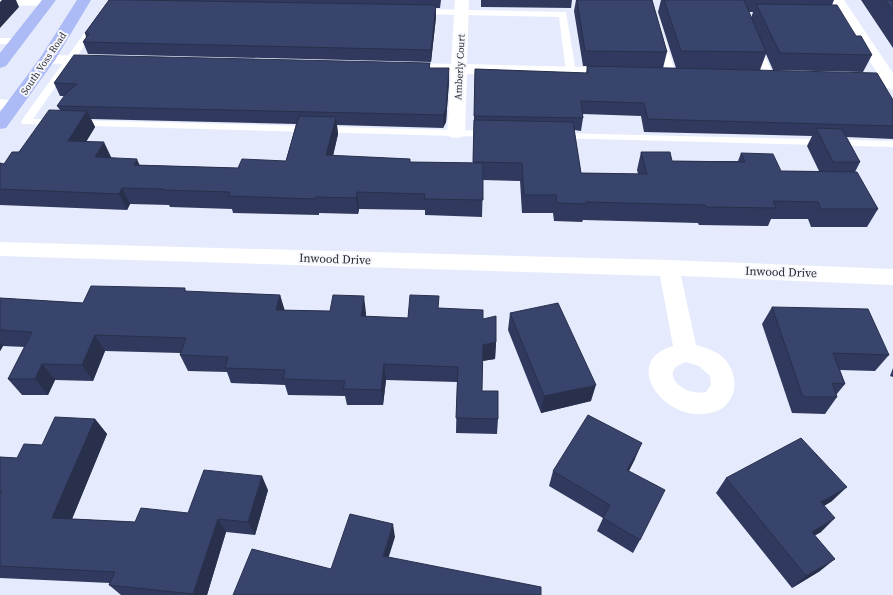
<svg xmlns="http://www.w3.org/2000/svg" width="893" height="595" viewBox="0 0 893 595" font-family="'Source Serif 4',serif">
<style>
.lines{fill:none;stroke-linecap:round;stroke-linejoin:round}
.service{fill:#fff;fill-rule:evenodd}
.minor{fill:#fff;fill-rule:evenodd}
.tertiary{fill:#fff;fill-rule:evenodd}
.primary{fill:#acbbf5;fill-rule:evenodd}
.wall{fill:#313a5e;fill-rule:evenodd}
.shaded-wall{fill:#28304c}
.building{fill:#39446d;stroke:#28304c}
.labels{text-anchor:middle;stroke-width:4;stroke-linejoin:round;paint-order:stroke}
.far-street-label{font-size:10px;fill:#292c34;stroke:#f7f8fd}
.street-label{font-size:12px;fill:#292c34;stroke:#f7f8fd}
</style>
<rect width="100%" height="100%" fill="#e5ebfc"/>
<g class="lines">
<path class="service" d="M0 0H47L51 3 47 6 0 5Z
M108 0H116L33 119 492 131 497 134 492 137 22 124 21 122 22 120Z
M419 9 566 12 576 72 571 75 566 72 559 17 416 14 415 12Z
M661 37 665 40 676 74 674 76 671 77 666 74 657 40Z
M0 38H17L22 41 17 44H0Z
M756 44 761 47 774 76 772 78H766L764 76 751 47Z
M557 133 893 141V147L553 138 552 136Z"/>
<path class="minor" d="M455 0H469L467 64 615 68 621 70 623 73 621 76 615 78 467 74 465 133 462 137 456 138 450 137 447 133 451 74 414 71 412 68 414 65 420 63 451 64Z
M830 0H844L893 73V90L887 88 884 84 846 81 844 78 846 75 852 73 878 74Z
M47 55 100 56 106 58 108 61 106 64 100 66 41 63 39 60 41 57Z
M0 242 669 260 893 269V285L681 276 696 345C704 347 712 350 719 354 735 366 741 389 726 405 721 411 712 413 704 414 662 419 621 361 673 346L660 276 0 256ZM686 362 699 366 710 376 711 385 706 392C683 397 656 371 686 362Z"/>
<path class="tertiary" d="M0 99 20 101 22 105 20 109 14 110 0 109Z"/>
<path class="primary" d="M42 0H56L6 66 0 68V53Z
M77 0H91L55 60 6 128 0 129V112L40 58Z"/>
</g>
<path class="wall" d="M109 0H441L440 8H436V17L431 62 88 54 83 42 86 37 85 33Z
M481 0H572L571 8 481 7Z
M576 0H652L667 52 663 68H676L658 12 661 0H834L832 5 856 36 872 55 863 72 773 70 766 54 760 70 893 100V139L846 137 860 162 855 172 878 209 867 227H811L808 219H771L768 226 699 225 698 223 583 220 582 222 554 221 553 213H522L520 181 483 180 482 217 425 215V210L359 209 358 214 319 213V215L233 213 232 209 170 207 169 205 130 204 127 210 0 205V163L4 164 19 152 60 110 57 106 65 96H60L54 83 430 63V68L449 81 446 122 443 128 337 125 338 134 333 156 410 159V162L473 163 475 69 586 73 587 66H583L574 11ZM749 12H753L751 18ZM583 114 641 116 644 132 812 136 807 146 819 171H781L741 153 738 161H672L641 152 637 170 638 174 581 173 574 130 581 131 583 118ZM91 119 296 124 286 161 238 168 140 165 111 158 86 142 95 127Z
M861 0H893V48Z
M185 288 186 292 280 295 284 310 366 313V317L408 318 439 308 483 319 496 342 495 359 482 361V391L498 419 497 434 456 433 457 382 386 380 383 405H347L345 396 288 395 285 385 231 383 227 372 188 371 180 355V353L105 351 93 381 55 380 48 395H22L8 379 25 347 3 346 0 351V298L83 303Z
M772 307 889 355 875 371 840 370 845 384 836 395 837 397 825 414 792 413 762 324Z
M510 313 591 401 541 413 508 330Z
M893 368V377L890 376Z
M95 419 107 434 72 519 135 522 188 513 268 490 255 535 226 532 207 595H121L109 585 110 583 0 578V457L17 458 42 445Z
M635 459 629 471 640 540 633 553 597 531 603 518 549 486 553 471Z
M726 478 832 501 824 506 821 532 815 535 820 571 792 588 716 493Z"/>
<path class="shaded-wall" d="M2 0H16L19 7 0 28V2Z
M436 5V17L431 62V50Z
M449 68V81L446 122 443 128V115Z
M87 111 95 127 76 158 68 141Z
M336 117 338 134 329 172 326 155Z
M104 142 112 159 95 157Z
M137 159 144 175 134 165Z
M122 188 130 204 127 210 119 194Z
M357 192 359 209 358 214 356 198Z
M280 295 285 311 276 310Z
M364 296 366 313 364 333 361 316Z
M95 335 105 351 93 381 82 365Z
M0 342 3 346 0 351Z
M496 342 495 359 482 361 483 345Z
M42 364 55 380 48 395 35 379Z
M384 364 386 380 383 405 381 390Z
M596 385 591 401 541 413 544 396Z
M95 419 107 434 67 531 52 518Z
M642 443 635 459 621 485 627 470Z
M262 476 268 490 255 535 248 522Z
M847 487 832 501 807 516 821 502Z
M835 518 821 532 799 545 812 532Z
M218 519 226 532 207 595H194L193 594Z
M393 524 395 537 385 569 383 556Z
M835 559 820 571 792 588 806 576Z"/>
<path class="building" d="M109 0H132L436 5 431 50 83 42 89 34 85 33Z
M577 0H652L667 52 585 51Z
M664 0H744L766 52 681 51Z
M885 0H893V10Z
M756 4 837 5 856 36H861L872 55 780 53Z
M74 55 430 63 429 68H449L446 109 443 115 57 106 67 92 77 84 54 83Z
M587 66 877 73 893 100V126L648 119 644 103 581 101 583 118 474 116 475 69 588 73Z
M49 110 87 111 68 141 104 142 95 157 137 159 134 165 238 168 242 159 286 161 299 116 336 117 326 155 410 159V162L483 163V200L424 199 425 194 357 192 356 198 316 197V199L228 196 230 192 163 190 164 189 122 188 119 194 0 189V163L4 164 12 152H19Z
M474 120 573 122 581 173 647 174 641 152H670L672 161 745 162 741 153 773 154 781 171 857 172 878 209H821L818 202 773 201 776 208 706 207 705 205 586 202V204L557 203 556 195H524L522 163 473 162Z
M816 128 842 129 860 162H833Z
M91 286 185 288 184 291 280 295 276 310 330 311 333 295 364 296 361 316 408 318 410 295 439 296 438 308 483 310V319L496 316V342L483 345 482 391H498V419L456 418 458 367 384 364 381 390 343 389 345 381 283 379 285 370 225 368 228 357 180 355 186 338 95 335 82 365 42 364 35 379H8L32 332 0 330V298L83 303Z
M558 303 596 385 544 396 510 313Z
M772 307 868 309 889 355 833 353 845 384 832 383 837 397H803Z
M588 415 642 443 627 470 665 490 640 540 603 518 610 505 553 471Z
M55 417 95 419 52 518 135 522 141 508 188 513 204 470 262 476 248 522 218 519 193 594 109 585 115 572 0 566V494L2 491H0V457L17 458 24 444 42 445Z
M801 438 847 487 821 502 835 518 812 532 835 559 806 576 726 478Z
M350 514 393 524 383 556 541 587V595H233L252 549 331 569Z"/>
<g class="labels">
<g class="far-street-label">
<text transform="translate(43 63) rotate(-56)" y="4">South Voss Road</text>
<text transform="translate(459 67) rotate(-87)" y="4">Amberly Court</text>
</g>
<g class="street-label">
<text transform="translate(335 259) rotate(2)" y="4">Inwood Drive</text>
<text transform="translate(781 272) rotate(2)" y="4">Inwood Drive</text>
</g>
</g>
</svg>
